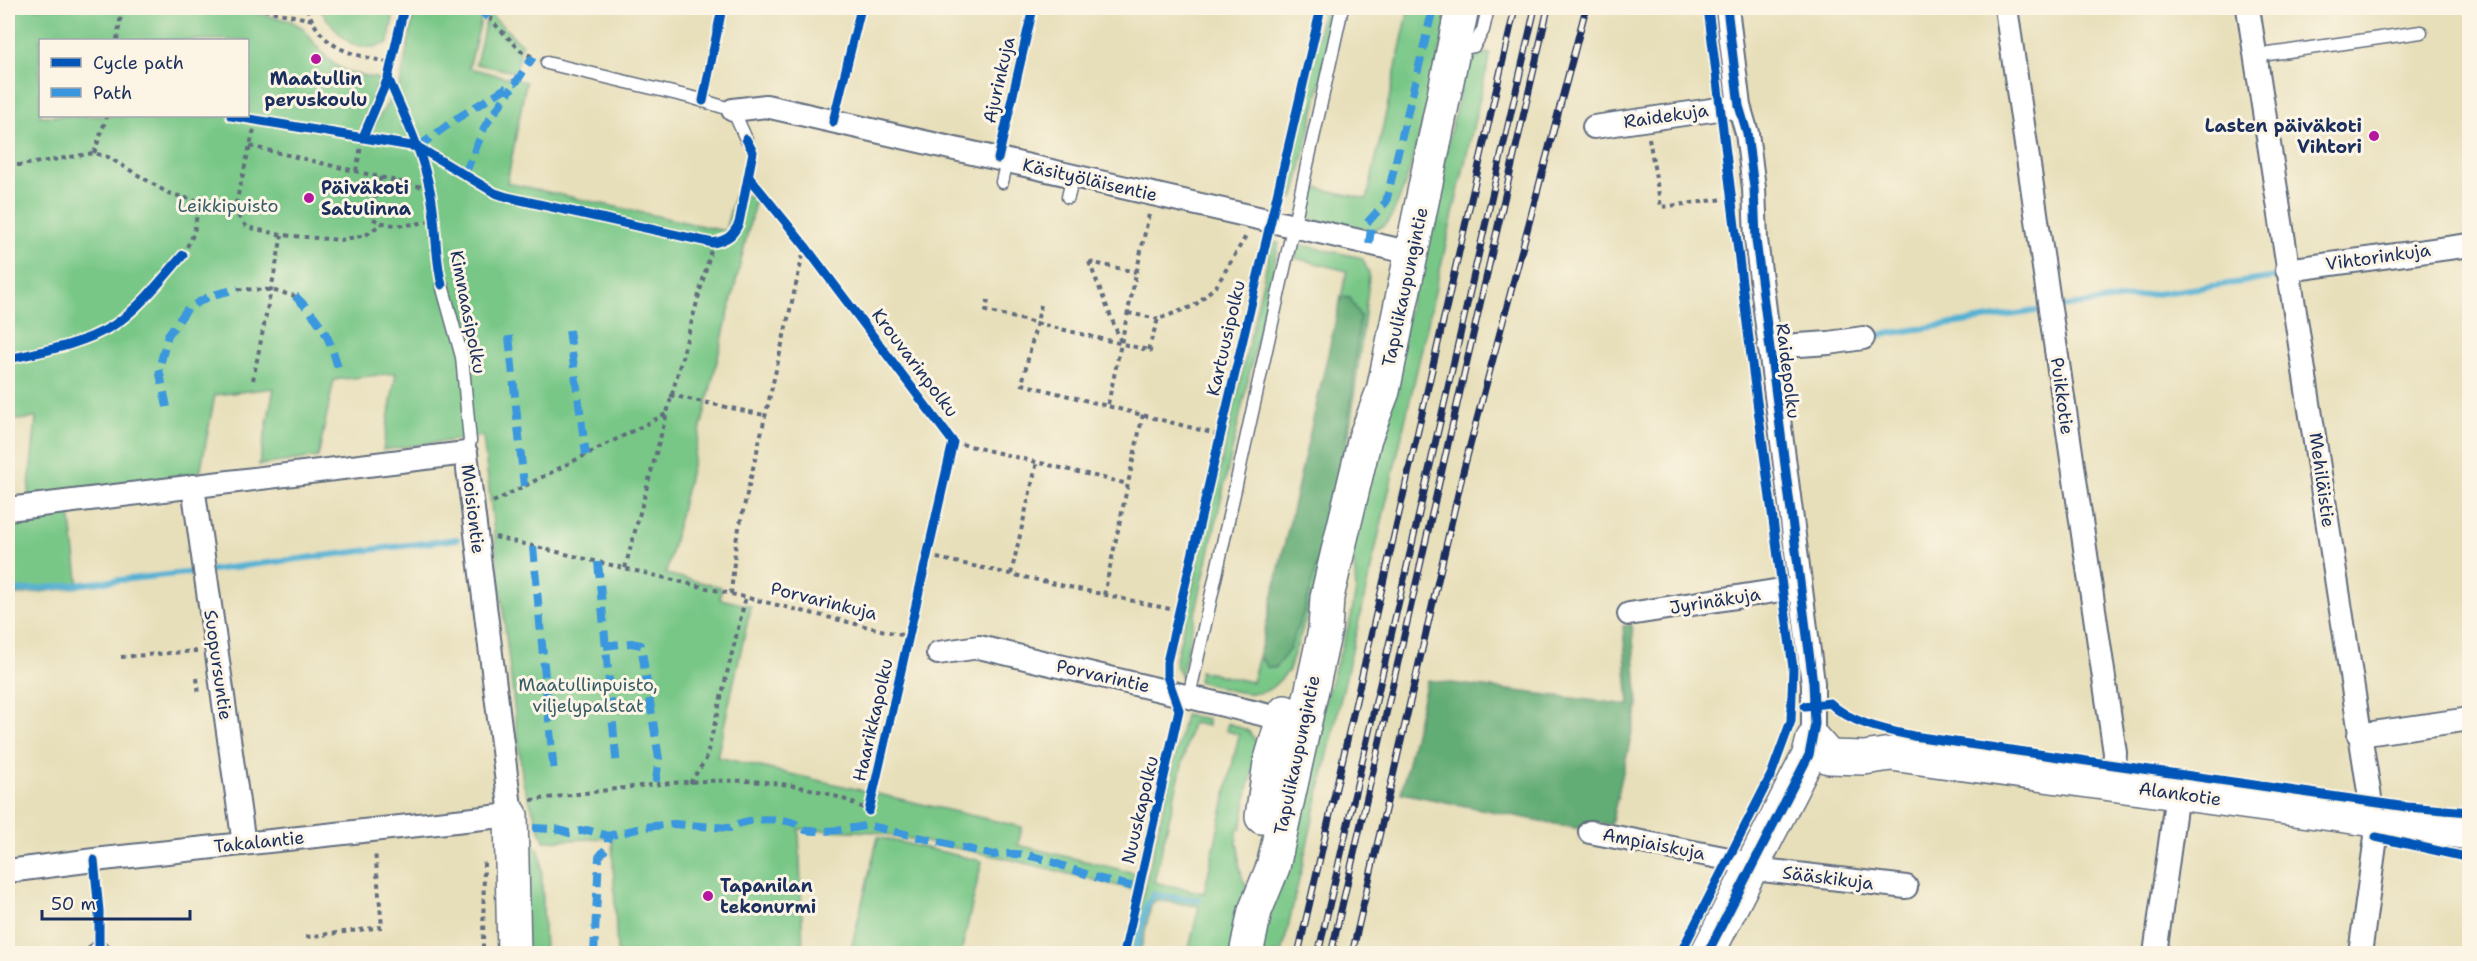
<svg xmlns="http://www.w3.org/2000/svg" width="2477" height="961" viewBox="0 0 2477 961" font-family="'Shantell Sans',sans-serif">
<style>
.green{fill:#78c787;stroke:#4a7b72;stroke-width:1.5;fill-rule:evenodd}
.forest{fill:#62ac74;stroke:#3e6e69;stroke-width:1.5}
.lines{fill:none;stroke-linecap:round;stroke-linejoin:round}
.stream{stroke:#55b1d3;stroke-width:6}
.lane-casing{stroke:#626d7e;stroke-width:15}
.street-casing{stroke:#626d7e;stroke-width:26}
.secondary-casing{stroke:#626d7e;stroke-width:36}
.path{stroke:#626d7e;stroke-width:4;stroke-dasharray:4.5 4.5;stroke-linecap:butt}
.lane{stroke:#fff;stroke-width:12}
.street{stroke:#fff;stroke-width:22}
.secondary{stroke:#fff;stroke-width:33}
.rail-casing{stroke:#1b2f5e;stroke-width:7}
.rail{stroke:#fcf5e5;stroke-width:4.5;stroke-dasharray:14;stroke-linecap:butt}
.quiet{stroke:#3a97de;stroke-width:8;stroke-dasharray:15 8;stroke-linecap:butt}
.cycleway-casing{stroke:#fcf5e5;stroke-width:13}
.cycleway{stroke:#0057b8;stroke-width:9}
.poi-dot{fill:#b5179e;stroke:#fcf5e5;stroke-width:2}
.labels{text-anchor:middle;stroke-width:6;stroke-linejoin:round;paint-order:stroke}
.poi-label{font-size:18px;font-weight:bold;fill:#1b2f5e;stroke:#fcf5e5;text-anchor:start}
.street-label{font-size:18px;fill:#1b2f5e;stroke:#fcf5e5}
.park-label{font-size:18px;fill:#375d6a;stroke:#fcf5e5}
</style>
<rect width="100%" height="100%" fill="#fcf5e5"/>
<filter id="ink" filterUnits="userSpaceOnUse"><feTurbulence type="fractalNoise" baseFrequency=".0167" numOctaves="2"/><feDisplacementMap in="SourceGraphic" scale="12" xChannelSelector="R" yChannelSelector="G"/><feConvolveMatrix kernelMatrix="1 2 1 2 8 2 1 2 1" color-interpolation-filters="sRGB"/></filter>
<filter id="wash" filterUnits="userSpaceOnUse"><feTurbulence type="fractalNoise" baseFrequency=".008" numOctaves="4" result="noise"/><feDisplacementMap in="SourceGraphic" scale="24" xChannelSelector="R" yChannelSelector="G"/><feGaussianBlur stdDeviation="1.35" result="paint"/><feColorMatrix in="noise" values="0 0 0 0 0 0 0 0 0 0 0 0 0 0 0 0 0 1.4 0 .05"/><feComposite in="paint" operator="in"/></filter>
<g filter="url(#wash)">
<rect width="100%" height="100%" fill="#e7dfba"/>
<path class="green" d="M8 8H234L291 21 302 27 322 53 335 65 347 72 380 79 361 128 368 133 400 85 415 8H484L469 68 526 82 507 183 725 231 735 193 756 198 666 574 721 587 720 599 751 606 717 757 1022 827 1018 845 1135 873 1131 889 1000 857 875 832 799 829 803 953H617L612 838 544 841 523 783 483 436 383 450 396 373 334 380 318 457 259 465 274 388 215 395 200 473 28 497 36 418 8 421ZM40 40H248V116H40Z
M318 8H395L388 43C349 57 341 34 318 8Z
M1324 8H1338L1295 194 1293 198H1286L1282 194Z
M1409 8H1450C1442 42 1407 212 1383 226 1362 238 1333 225 1311 219L1304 203 1308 186 1367 199Z
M488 12 522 45 516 72 476 64Z
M1486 53 1490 54 1282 953 1259 954 1326 697 1351 618 1356 590 1354 561 1351 554 1468 57H1478Z
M1272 242 1279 243 1181 677 1175 664Z
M1298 244 1362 258 1369 273 1368 289 1345 466 1321 573 1288 672C1282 677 1278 683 1271 688 1255 701 1216 686 1198 681L1200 671 1252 682 1259 656 1267 667 1275 668 1289 650 1306 605 1355 356 1360 317 1350 298 1341 297 1347 271 1295 258Z
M70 513 79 587 8 596V521Z
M1185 715 1208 719V726L1192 723 1154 882 1204 893 1239 735 1226 730 1228 723 1249 731 1257 743 1259 752 1248 789 1241 829 1237 830V845H1239V863L1243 881 1246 883V901L1236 953H1188L1199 906 1156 900 1151 905 1140 953 1129 954Z
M525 835 539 851 541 858 545 953H524Z
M878 837 982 861 961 953H850Z"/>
<path class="forest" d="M1341 297 1350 298 1360 316 1351 402 1340 471 1328 524 1306 605 1289 650 1275 668 1267 667 1259 656Z
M1632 625 1638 706 1611 825 1593 822 1580 829 1401 793 1427 680 1629 705 1623 626Z"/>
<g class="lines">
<path class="stream" d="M2061 307 2278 277
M1879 335 2036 311
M212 570 457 539
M8 592 195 572
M1135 954 1147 905 1153 895 1199 900"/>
</g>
</g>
<g filter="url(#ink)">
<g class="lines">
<g class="lane-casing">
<path id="lane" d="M1457 49 1474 46 1483 30 1488 8
M2255 56 2421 32
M547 63 694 98 733 110 746 139
M1002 182 1007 161
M1068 197 1073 176
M442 285 462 357 470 441 466 453
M1189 696 1342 8"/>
</g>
<g class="street-casing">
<path id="street" d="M1727 8 1739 106 1747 133 1754 188 1756 240 1813 683V739
M2006 8 2115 753 2113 785
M2248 8 2376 837 2360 954
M733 110 766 106 1412 253
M1594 127 1739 106
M2287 270 2470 245
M1769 347 1829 343 1863 338
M193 486 244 844
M8 509 466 453 511 815 94 860 8 871
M1629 614 1781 590 1800 591
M938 653 979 647 1295 722
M2359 735 2470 719
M1590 832 1729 859 1763 870 1906 887
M99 954V953
M2155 954 2177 793"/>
</g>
<g class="secondary-casing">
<path id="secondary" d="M1813 739 1829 757 1864 758 1891 754 2470 833
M511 815 514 954
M1262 817 1270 763 1285 712
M1246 954 1255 911 1273 867 1325 630 1327 597 1365 438 1383 391 1462 8
M1707 954 1809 755 1813 739"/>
</g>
<path class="path" d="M255 8 313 20
M307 8C322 51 352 54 391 63
M494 8 491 20 521 51 535 58
M117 40 122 8
M256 121 234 211 247 227 282 235 340 240 366 235 381 224
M1649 138 1661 207 1732 198
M250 146 430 189
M94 153 107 116
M8 165H22L94 153 108 157 168 193 234 211
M356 171 363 137
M381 177 370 217C388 229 415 226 435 219
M183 255 194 233 199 201
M1089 262 1121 342
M1089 262 1136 272
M238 289 271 290 295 296
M988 300 986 311 1152 351
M1041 305 1022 384 1220 435
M1128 313 1158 319
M1148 350 1158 319 1194 306 1217 285 1246 236
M253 380 282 235
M670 395 764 415
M1108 404 1149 214
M953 442 1128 484
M493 502 666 414
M495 537 910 637
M928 556 1179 611
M625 568 713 243
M1011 574 1037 462
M731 594 736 541 805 246
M1104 595 1143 414
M121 657 195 651V653
M197 678 199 695
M690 783 706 759 746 596
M531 800C635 788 773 758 869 811
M306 937 382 927 375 851
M483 948 484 862"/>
<use href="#lane" class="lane"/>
<use href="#street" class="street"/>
<use href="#secondary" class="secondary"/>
<g class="rail-casing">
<path id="rail" d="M1298 954 1515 8
M1318 954 1535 8
M1331 954 1548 8
M1352 954 1463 472 1586 8"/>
</g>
<use href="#rail" class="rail"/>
<path class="quiet" d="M477 8 491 20
M418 147 456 119 517 81 533 57
M465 174 485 126 512 88
M1369 244 1371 229 1367 223 1386 202 1433 8
M295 296C320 320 329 334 338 368
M569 330 586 455
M509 336 524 486
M167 407 159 369 168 335 188 308 212 295 238 289
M533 547 554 774
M598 562 617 768
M604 646 631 643 641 645 659 759 655 786
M533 828 556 829 569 833 587 830 608 836
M594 954 599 857 608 846V836L645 827 673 824 730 828C743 818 779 817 794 823 798 825 802 829 806 830 819 833 854 829 867 825L994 855C1028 849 1058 865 1089 875 1105 881 1123 884 1139 888"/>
<g class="cycleway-casing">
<path id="cycleway" d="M388 78C404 115 422 151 430 190 437 221 434 254 442 285
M703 101 722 8
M231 116 418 147 495 193 507 197 713 243C727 240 733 236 739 223L753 152 746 139
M833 122 861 8
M363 137 388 78 404 8
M998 159 1033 8
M749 177 805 246 953 442 869 811
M8 359C44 351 82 345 114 325 139 309 163 278 183 255
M1805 706 1830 703C1850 723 1886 730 1913 736L2407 807 2470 812
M2376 837 2470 858
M94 860 99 911V953
M1124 954 1179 710 1167 676V662L1321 8
M1680 954 1771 775 1791 721 1793 668 1753 372 1708 8
M1707 954 1809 755 1815 724 1813 683 1756 240 1754 188 1747 133 1739 106 1727 8"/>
</g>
<use href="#cycleway" class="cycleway"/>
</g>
</g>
<g class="poi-dot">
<circle cx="316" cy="59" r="6"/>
<circle cx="2374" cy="136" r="6"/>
<circle cx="309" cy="198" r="6"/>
<circle cx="708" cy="896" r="6"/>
</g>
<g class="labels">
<g class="poi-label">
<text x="316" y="85" text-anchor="middle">Maatullin<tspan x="316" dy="21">peruskoulu</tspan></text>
<text x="2362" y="132" text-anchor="end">Lasten päiväkoti<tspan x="2362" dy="21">Vihtori</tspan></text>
<text x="321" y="194">Päiväkoti<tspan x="321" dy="21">Satulinna</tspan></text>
<text x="720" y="892">Tapanilan<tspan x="720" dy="21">tekonurmi</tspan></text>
</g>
<g class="street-label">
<text transform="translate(999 80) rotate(-77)" y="6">Ajurinkuja</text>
<text transform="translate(1666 116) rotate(-8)" y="6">Raidekuja</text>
<text transform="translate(1090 180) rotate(13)" y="6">Käsityöläisentie</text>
<text transform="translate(2378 257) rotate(-8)" y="6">Vihtorinkuja</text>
<text transform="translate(1405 287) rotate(-78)" y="6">Tapulikaupungintie</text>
<text transform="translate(468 312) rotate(79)" y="6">Kimnaasipolku</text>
<text transform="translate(1226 338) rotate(-77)" y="6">Kartuusipolku</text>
<text transform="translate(915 363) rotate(53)" y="6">Krouvarinpolku</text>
<text transform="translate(1788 371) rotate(83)" y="6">Raidepolku</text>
<text transform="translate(2062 396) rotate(82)" y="6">Puikkotie</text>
<text transform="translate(2322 480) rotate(82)" y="6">Mehiläistie</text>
<text transform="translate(473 509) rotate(83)" y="6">Moisiontie</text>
<text transform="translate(824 601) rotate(14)" y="6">Porvarinkuja</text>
<text transform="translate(1715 601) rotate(-9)" y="6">Jyrinäkuja</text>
<text transform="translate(218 665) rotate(82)" y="6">Suopursuntie</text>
<text transform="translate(1103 676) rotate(13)" y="6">Porvarintie</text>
<text transform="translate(873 720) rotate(-77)" y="6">Haarikkapolku</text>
<text transform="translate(1297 755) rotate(-78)" y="6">Tapulikaupungintie</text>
<text transform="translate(2180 794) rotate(8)" y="6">Alankotie</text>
<text transform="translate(1140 810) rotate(-77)" y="6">Nuuskapolku</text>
<text transform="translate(259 842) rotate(-6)" y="6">Takalantie</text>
<text transform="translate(1654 844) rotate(11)" y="6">Ampiaiskuja</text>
<text transform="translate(1828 878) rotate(7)" y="6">Sääskikuja</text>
</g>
<g class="park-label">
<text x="228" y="212">Leikkipuisto</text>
<text x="588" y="691">Maatullinpuisto,<tspan x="588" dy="21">viljelypalstat</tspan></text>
</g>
</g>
<rect width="2477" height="961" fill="none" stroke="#fcf5e5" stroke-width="30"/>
<rect x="39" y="39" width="210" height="78" fill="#fcf5e5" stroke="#a2a6af" stroke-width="1.5"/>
<rect x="51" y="58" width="30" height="9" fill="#0057b8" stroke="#a2a6af" stroke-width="1.5"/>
<text x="93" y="69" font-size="18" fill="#1b2f5e">Cycle path</text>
<rect x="51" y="88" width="30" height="9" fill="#3a97de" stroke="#a2a6af" stroke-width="1.5"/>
<text x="93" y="99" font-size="18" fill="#1b2f5e">Path</text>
<path d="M42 910v9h148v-9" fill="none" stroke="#1b2f5e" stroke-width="3"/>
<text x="51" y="910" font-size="18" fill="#1b2f5e" stroke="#fcf5e5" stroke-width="4.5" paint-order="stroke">50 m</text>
</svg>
